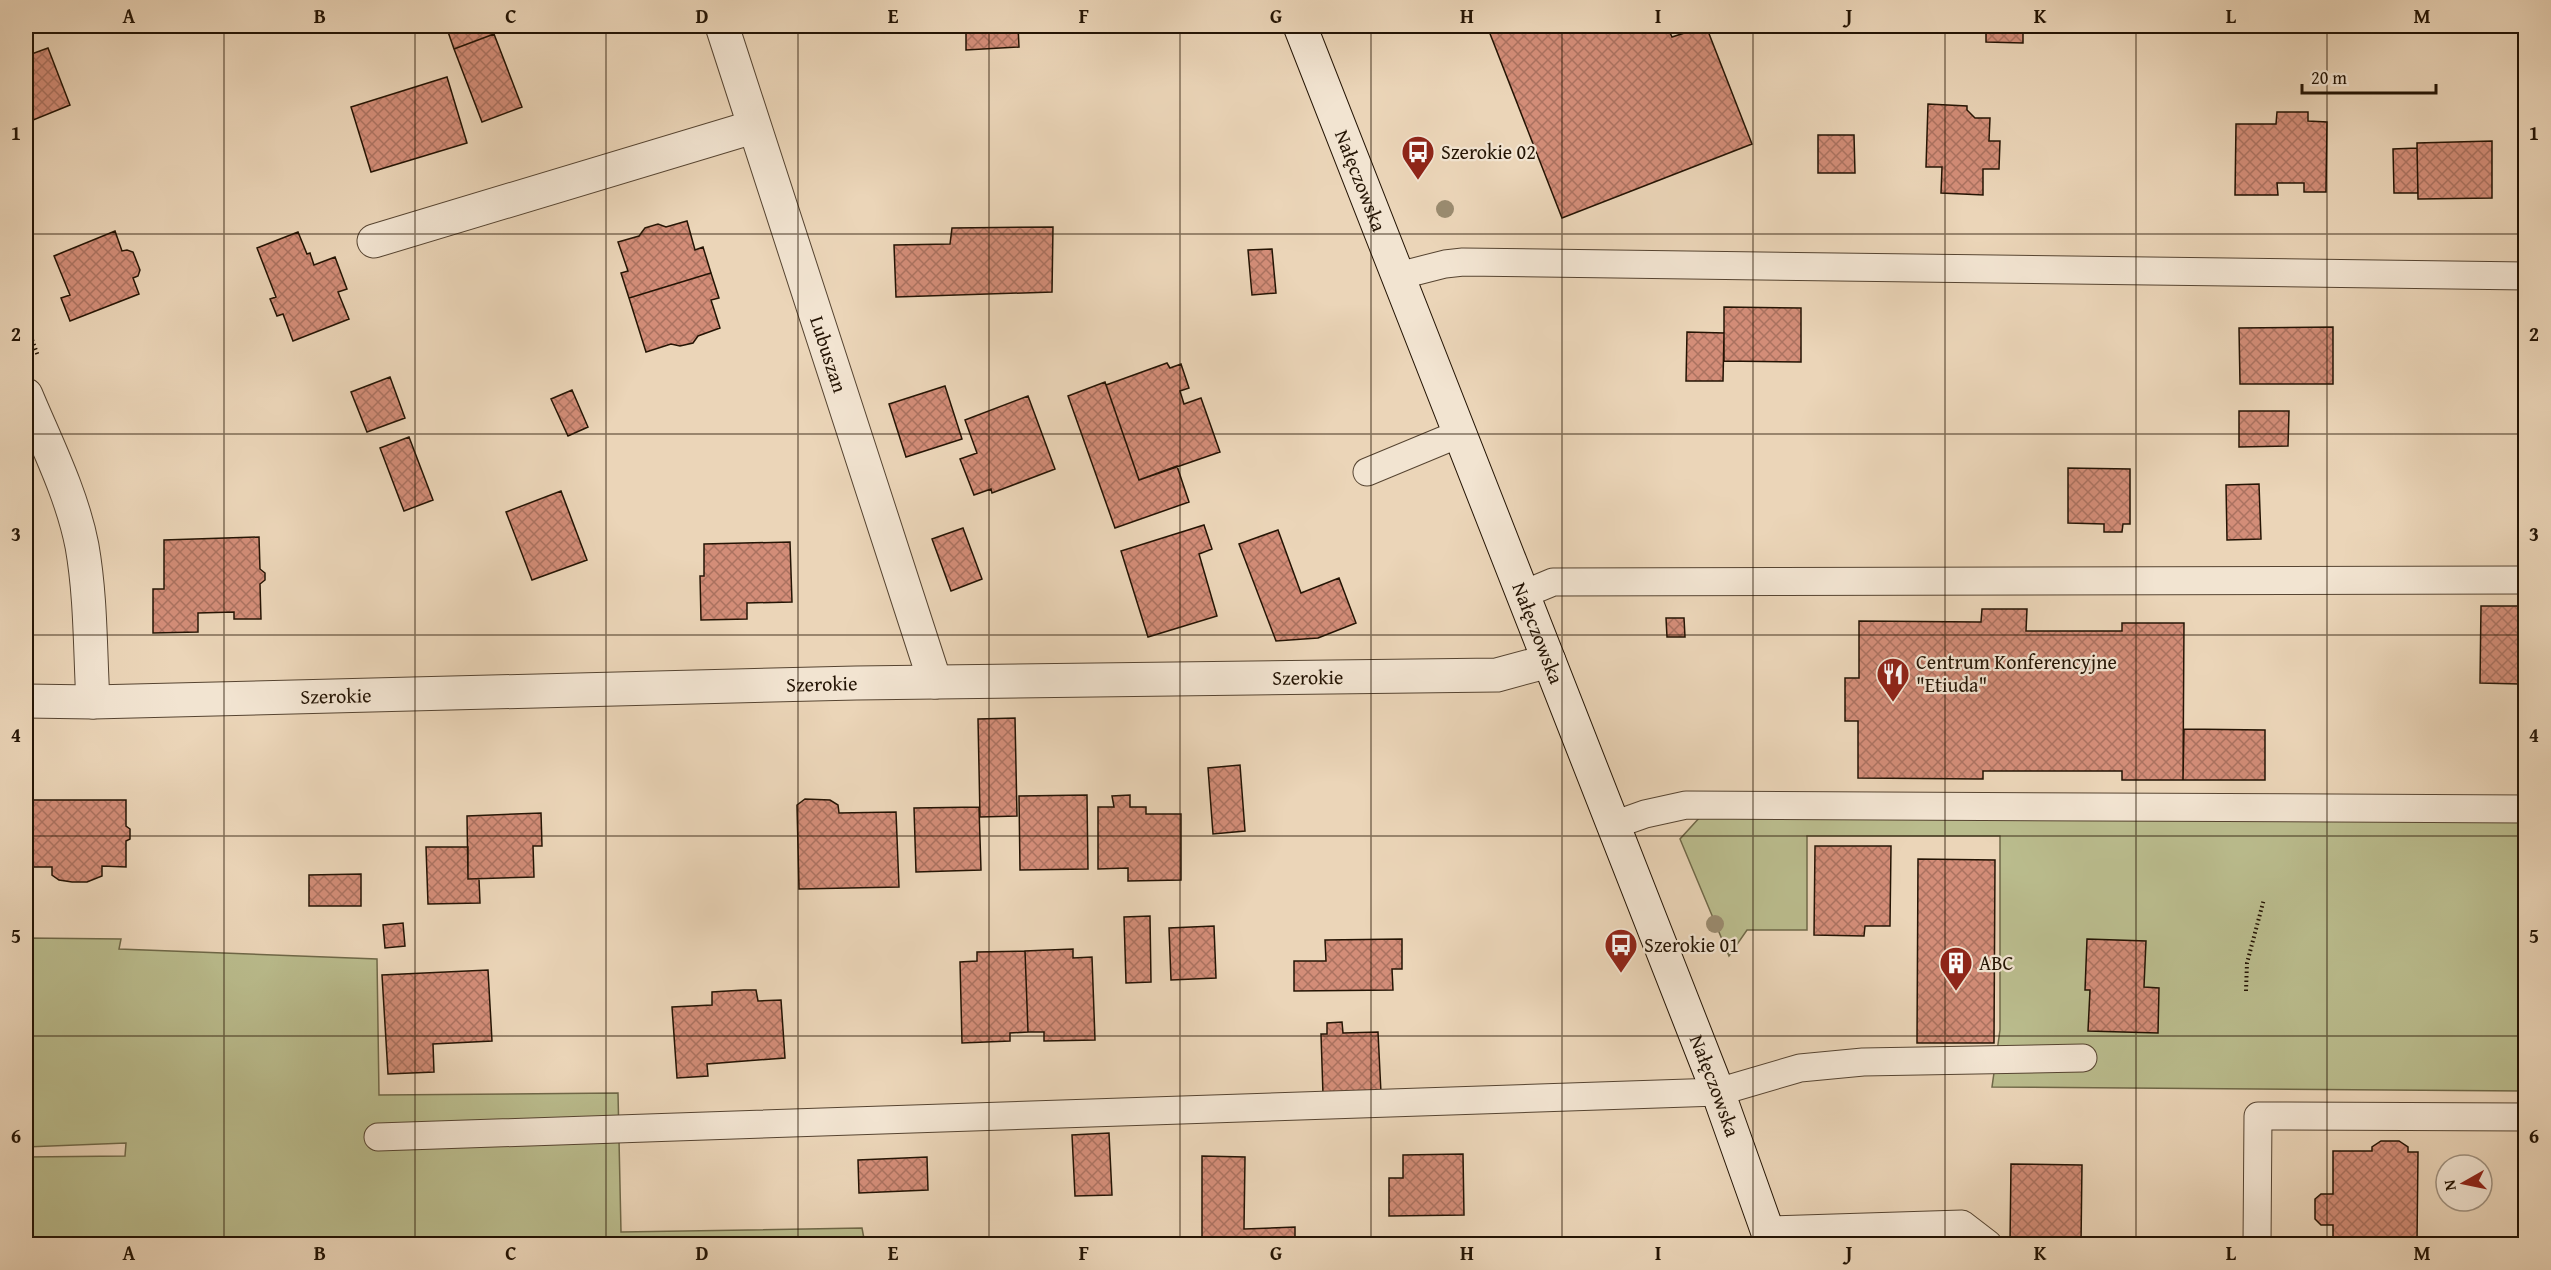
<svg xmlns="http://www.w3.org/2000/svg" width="2551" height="1270" viewBox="0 0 2551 1270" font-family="'Gentium Book Plus',serif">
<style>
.grass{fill:#babc8d;stroke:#6f6848;stroke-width:1.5}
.building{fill:url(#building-cross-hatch);stroke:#241404;stroke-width:1.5}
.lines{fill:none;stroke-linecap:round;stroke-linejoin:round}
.service-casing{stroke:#564431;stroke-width:29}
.minor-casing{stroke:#564431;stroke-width:35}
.secondary-casing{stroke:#241404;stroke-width:35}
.path{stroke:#241404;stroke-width:4;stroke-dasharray:1.5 3;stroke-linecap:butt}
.service{stroke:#f2e4d1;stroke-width:27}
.minor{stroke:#f2e4d1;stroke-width:33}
.secondary{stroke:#f2e4d1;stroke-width:33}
.tree{fill:#9a8b6f}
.grid{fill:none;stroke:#241404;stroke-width:1.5;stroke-opacity:0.55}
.labels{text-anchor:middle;stroke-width:4.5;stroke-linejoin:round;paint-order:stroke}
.poi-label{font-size:20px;fill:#241404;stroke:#f2e4d1;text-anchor:start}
.street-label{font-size:20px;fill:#241404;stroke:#f2e4d1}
.neatline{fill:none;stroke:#241404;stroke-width:2}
.grid-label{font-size:20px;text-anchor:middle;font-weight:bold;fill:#241404}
</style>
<defs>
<pattern id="building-cross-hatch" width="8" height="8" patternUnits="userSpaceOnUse" patternTransform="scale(1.5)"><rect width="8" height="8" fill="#d38d78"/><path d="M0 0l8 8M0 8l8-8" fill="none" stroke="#ab7260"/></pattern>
</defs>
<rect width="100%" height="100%" fill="#ebd5b8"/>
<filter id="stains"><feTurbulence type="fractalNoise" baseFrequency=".00333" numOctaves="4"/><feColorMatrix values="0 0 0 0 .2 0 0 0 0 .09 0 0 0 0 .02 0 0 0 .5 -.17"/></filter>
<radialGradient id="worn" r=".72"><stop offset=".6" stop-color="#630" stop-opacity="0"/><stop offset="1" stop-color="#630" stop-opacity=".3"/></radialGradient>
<path class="grass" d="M1701 816H2525V1091L1992 1087 2000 1030V836H1807V930H1747L1729 956 1680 839Z
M26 938 121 939 119 949 377 959 379 1095 618 1093 621 1232 862 1228 865 1244H26V1157L125 1156 126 1143 26 1147Z"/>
<path class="building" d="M446 26H491L494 34 454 49Z
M966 26H1018L1019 47 966 50Z
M1487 26H1667L1672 37 1706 26 1752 144 1562 218Z
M1986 26H2023V43L1986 42Z
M494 34 522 107 482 122 454 49Z
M48 48 70 105 26 123V56Z
M447 77 467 143 371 172 351 107Z
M1928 104 1967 106V110L1975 118H1990L1989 141H2000L1999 169H1983V195L1941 193 1942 167H1926Z
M2277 112H2308V121L2327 122 2326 192H2304V183H2277L2278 195H2235L2236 124H2276Z
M1818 135H1854L1855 173H1818Z
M2492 141V198L2418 199 2417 143Z
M2417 148 2418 193H2394L2393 149Z
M687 221 695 250 703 247 711 273 629 298 621 273 628 271 618 242 639 236 645 228 658 224 666 227Z
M1053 227 1052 292 896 297 894 245 950 244 952 228Z
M115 231 122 251 127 250 133 252 140 270 138 276 133 278 139 294 70 321 61 298 70 295 54 256Z
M298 232 307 254 310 253 314 265 335 257 347 289 338 292 349 319 293 341 283 314 277 316 270 299 276 297 257 248Z
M1272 249 1276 293 1252 295 1248 250Z
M711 273 719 298 711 300 720 328 698 336 693 343 680 346 671 344 646 352 629 298Z
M1724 307 1801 308V362L1724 361Z
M2333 327V384H2240L2239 328Z
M1687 332 1724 333 1723 381H1686Z
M1167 363 1170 368 1181 364 1189 388 1180 391 1184 404 1201 398 1220 452 1139 480 1106 385Z
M390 377 405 418 367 432 351 392Z
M1105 382 1139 480 1177 466 1189 502 1115 528 1068 396Z
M945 386 962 439 906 457 889 404Z
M572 390 588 427 568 436 551 399Z
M1028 396 1055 469 992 493 991 489 974 495 960 459 977 453 965 420Z
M2239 411H2289L2288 446 2239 447Z
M409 437 433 500 404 511 380 448Z
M2068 468 2130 469V524H2123L2122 532H2104V524L2068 523Z
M2259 484 2261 539 2227 540 2226 485Z
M561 491 587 560 532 580 506 512Z
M1204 525 1212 549 1199 554 1217 616 1148 637 1121 551Z
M963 528 982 579 951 591 932 539Z
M1278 530 1301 593 1339 578 1356 623 1318 638 1276 641 1239 544Z
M259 537 260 569 265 573V580L260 584 261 619H234V612L198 613V632L153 633V589H164V540Z
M790 542 792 602 747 603V619L701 620 700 576H704V544Z
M2481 606H2526V795H2518L2519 684 2480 683Z
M1982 609H2027L2026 631H2122V623H2184L2183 780H2122V771H1983V779L1858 778V721H1845V678H1859V621L1981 622Z
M1666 618H1684L1685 637H1667Z
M1015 718 1017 816 980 817 978 719Z
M2184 729 2265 730V780H2183Z
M1240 765 1245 831 1213 834 1208 768Z
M1087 795 1088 869 1020 870 1019 796Z
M1130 795V807H1146V814H1181V880L1128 881V868L1098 869V807H1114L1112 796Z
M805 799 830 800 838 805 839 813 896 812 899 887 799 889 797 805Z
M28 800H126V826L130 829V839L126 841V867L102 866V876L87 882H72L59 880 52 875V867H28Z
M979 807 981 870 916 872 914 808Z
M541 813 542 846H533L534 877 468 879 467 816Z
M1815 846H1891L1890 926H1865L1864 936 1814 935Z
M426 847H468V879H479L480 903 428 904Z
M1918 859 1995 860 1994 1043H1917Z
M361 874V906H309V875Z
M26 884H27L28 932H26Z
M1150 916 1151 982 1126 983 1124 917Z
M403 923 405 946 385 948 383 925Z
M1214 926 1216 978 1171 980 1169 928Z
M1402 939V969H1392L1393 990 1294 991V961H1326L1325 940Z
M2087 939 2146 941 2144 987 2159 988 2158 1033 2088 1031 2090 990H2085Z
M1073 949V958L1092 957 1095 1040 1044 1041V1032H1028L1025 951Z
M1025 951 1028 1032 1010 1033V1041L962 1043 960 962 977 961V952Z
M488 970 492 1041 433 1044 434 1072 388 1074 382 975Z
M744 990H756L758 1001 781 1000 785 1058 707 1064 708 1076 677 1078 672 1007 712 1005V992Z
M1342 1022 1343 1033 1378 1032 1381 1093 1323 1095 1321 1034H1327V1023Z
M1109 1133 1112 1195 1075 1196 1072 1135Z
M2381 1141H2399L2408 1147V1152H2418L2417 1244H2333V1225H2321L2315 1219V1199L2321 1194H2333V1151H2372V1147Z
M1463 1154 1464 1215 1389 1216V1178H1403V1155Z
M1202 1156 1245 1157 1244 1229 1295 1227V1244H1202Z
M927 1157 928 1190 859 1193 858 1160Z
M2011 1164 2082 1165 2081 1244H2010Z"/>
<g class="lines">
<g class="service-casing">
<path id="service" d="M1398 276 1445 264 1463 262 2526 276
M1367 472 1461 433
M1524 594 1553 582 2526 580
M1614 825 1645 814 1686 805 2526 809
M378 1137 1718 1092 1800 1068 1863 1062 2083 1058
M1767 1230 1962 1224 1988 1244
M2257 1244 2258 1116 2526 1117"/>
</g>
<g class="minor-casing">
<g id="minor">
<path id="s1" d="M722 26 935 682"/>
<path d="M374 241 753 127"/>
<path d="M26 395C46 443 72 494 82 546 91 597 90 650 93 702"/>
<path id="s2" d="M26 701 93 702 856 683 1497 675 1549 661"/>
</g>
</g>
<g class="secondary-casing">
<g id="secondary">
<path id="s3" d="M1300 26 1718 1092 1772 1244"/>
</g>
</g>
<path class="path" d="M1477 26 1478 27
M26 323 38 356
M2246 991 2247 963 2264 899"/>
<use href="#service" class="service"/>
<use href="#minor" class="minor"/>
<use href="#secondary" class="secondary"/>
</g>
<g class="tree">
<circle cx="1445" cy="209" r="9"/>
<circle cx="1715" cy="924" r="9"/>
</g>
<path class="grid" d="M224 26V1244M415 26V1244M606 26V1244M798 26V1244M989 26V1244M1180 26V1244M1371 26V1244M1562 26V1244M1753 26V1244M1945 26V1244M2136 26V1244M2327 26V1244M26 234H2526M26 434H2526M26 635H2526M26 836H2526M26 1036H2526"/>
<defs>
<g id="bus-pin" transform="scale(1.725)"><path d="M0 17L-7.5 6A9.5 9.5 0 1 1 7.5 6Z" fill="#8f2418" stroke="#f2e4d1"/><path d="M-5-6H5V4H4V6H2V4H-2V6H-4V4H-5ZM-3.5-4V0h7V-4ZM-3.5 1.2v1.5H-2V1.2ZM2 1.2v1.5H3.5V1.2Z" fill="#fff"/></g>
<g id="restaurant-pin" transform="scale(1.725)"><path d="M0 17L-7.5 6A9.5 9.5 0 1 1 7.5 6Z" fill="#8f2418" stroke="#f2e4d1"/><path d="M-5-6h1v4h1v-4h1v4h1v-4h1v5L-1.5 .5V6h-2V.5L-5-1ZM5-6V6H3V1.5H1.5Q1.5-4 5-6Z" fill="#fff"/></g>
<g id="building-pin" transform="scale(1.725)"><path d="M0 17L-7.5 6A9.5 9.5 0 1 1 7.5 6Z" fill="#8f2418" stroke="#f2e4d1"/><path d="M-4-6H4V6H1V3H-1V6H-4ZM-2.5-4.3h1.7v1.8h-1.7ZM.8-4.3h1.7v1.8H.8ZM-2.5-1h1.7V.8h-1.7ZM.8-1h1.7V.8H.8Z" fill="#fff"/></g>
</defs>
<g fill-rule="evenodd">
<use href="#bus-pin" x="1418" y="152"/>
<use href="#restaurant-pin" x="1893" y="674"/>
<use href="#bus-pin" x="1621" y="945"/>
<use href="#building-pin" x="1956" y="963"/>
</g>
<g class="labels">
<g class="poi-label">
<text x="1441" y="159">Szerokie 02</text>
<text x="1916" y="669">Centrum Konferencyjne<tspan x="1916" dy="23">"Etiuda"</tspan></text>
<text x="1644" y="952">Szerokie 01</text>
<text x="1979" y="970">ABC</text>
</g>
<g class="street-label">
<text dy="7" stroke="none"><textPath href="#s3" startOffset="166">Nałęczowska</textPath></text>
<text dy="7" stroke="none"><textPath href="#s1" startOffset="345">Lubuszan</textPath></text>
<text dy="7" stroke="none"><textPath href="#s3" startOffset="652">Nałęczowska</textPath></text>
<text dy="7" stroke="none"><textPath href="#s2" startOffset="1282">Szerokie</textPath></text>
<text dy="7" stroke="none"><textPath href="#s2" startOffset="796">Szerokie</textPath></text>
<text dy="7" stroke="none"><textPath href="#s2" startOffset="310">Szerokie</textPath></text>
<text dy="7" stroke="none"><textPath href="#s3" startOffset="1138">Nałęczowska</textPath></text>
</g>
</g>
<rect width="2551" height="1270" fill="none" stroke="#ebd5b8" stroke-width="66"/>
<g transform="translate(2464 1183) rotate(261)"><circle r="28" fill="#f2e4d1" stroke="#a0917f" stroke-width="1.5"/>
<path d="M0-4.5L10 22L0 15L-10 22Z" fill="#8f2418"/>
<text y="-9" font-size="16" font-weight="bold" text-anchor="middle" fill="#241404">N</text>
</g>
<path d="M2302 84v9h134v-9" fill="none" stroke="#241404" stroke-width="3"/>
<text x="2311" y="84" font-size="18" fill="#241404" stroke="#f2e4d1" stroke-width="4.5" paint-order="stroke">20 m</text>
<rect x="33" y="33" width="2485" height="1204" class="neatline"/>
<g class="grid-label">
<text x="129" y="23">A</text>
<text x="320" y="23">B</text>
<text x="511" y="23">C</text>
<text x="702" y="23">D</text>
<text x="893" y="23">E</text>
<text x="1084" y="23">F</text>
<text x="1276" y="23">G</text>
<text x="1467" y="23">H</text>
<text x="1658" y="23">I</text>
<text x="1849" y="23">J</text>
<text x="2040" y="23">K</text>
<text x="2231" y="23">L</text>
<text x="2422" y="23">M</text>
<text x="16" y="140">1</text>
<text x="2534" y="140">1</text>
<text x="16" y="341">2</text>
<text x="2534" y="341">2</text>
<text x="16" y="541">3</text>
<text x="2534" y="541">3</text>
<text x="16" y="742">4</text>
<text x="2534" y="742">4</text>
<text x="16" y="943">5</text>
<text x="2534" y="943">5</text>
<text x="16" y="1143">6</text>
<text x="2534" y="1143">6</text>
<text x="129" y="1260">A</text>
<text x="320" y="1260">B</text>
<text x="511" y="1260">C</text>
<text x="702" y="1260">D</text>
<text x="893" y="1260">E</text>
<text x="1084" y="1260">F</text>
<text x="1276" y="1260">G</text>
<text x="1467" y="1260">H</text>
<text x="1658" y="1260">I</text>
<text x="1849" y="1260">J</text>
<text x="2040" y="1260">K</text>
<text x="2231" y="1260">L</text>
<text x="2422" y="1260">M</text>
</g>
<rect width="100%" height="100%" filter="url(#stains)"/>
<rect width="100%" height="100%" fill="url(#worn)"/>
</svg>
